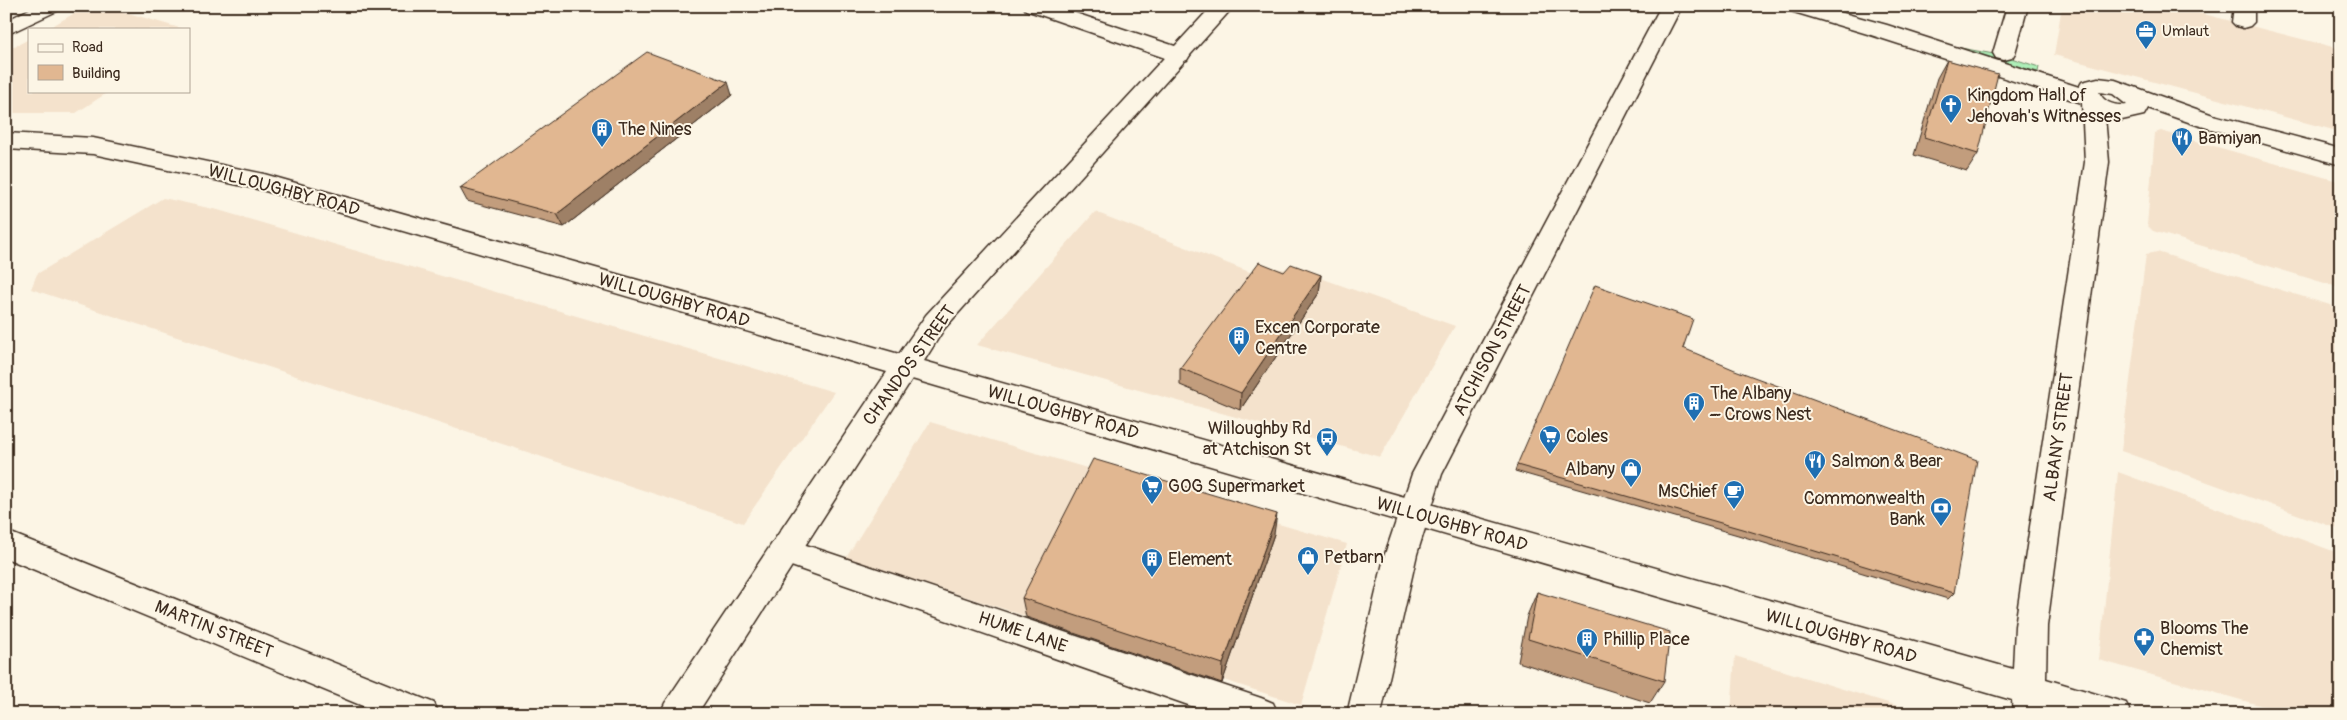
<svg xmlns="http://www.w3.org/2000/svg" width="2347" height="720" viewBox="0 0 2347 720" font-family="Pangolin,sans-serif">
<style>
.built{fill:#f4e2cc}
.green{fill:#adeeb7;stroke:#748c6a}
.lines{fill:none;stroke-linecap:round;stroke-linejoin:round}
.street-casing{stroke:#3b2a1e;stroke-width:3}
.secondary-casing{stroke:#3b2a1e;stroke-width:3}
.street{fill:#fcf5e5;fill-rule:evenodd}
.secondary{fill:#fcf5e5;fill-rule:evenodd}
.wall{fill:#c29d7d;stroke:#3b2a1e}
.shaded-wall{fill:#9e8066;stroke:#3b2a1e}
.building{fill:#e1b791;stroke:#3b2a1e}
.labels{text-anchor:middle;stroke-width:4;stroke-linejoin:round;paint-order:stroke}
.far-poi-label{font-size:15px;fill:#3b2a1e;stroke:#fcf5e5;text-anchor:start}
.poi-label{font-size:18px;fill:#3b2a1e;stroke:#fcf5e5;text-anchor:start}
.street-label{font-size:18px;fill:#3b2a1e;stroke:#fcf5e5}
</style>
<rect width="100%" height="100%" fill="#fcf5e5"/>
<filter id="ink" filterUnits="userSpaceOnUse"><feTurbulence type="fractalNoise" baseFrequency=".02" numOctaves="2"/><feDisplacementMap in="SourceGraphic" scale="10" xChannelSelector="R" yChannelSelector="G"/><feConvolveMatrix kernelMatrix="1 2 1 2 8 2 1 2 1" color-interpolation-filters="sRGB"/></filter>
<g filter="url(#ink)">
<path class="built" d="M87 6H104L183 29H47Z
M2062 6H2172L2341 49V132L2054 55Z
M29 39V91H110L76 113H6V51Z
M2161 131 2341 182V288L2153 231 2147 225 2155 133Z
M163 198 218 210 834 392 743 523 31 289 37 274Z
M1095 212 1265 278 1271 268 1301 271 1455 326 1380 457 977 345Z
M2157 252 2330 305 2341 316V530L2121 451 2146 254Z
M930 422 1347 544 1301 705 846 558Z
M2118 472 2341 554V714H2291L2099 660Z
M1735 656 1924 714H1731Z"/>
<path class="green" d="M1944 45 2005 56 2039 67 2038 72 1944 47Z"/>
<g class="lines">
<g class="street-casing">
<path id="street" d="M35 6H62L59 10 6 35V21Z
M1023 6H1054L1187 50 1190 55 1187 60 1179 62 1171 60 1026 10Z
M1661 6H1682L1442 474 1417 554 1381 714H1347L1385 554 1412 474Z
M2007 6H2028L2015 53 2012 58 2004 60 1996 58 1993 53Z
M2234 6H2254V22L2250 26 2243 28 2236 26 2232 22Z
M6 531 434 703 439 714H382L6 558Z
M785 538 1261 698 1273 703 1278 714H1214L774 560 769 551 774 542Z"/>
</g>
<g class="secondary-casing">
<path id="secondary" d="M1212 6H1234L944 329 924 361 2013 669 2015 626 2085 162 2082 103 1871 35 1787 10 1784 6H1818L1887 25 2079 87 2082 82 2098 78 2115 80 2213 115 2341 149V165L2197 125 2148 108 2144 115 2122 120 2105 117 2109 162 2047 626 2046 679 2126 703 2131 714H2058L2047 710V714H2013L2012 700 912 379 697 714H660L665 703 887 372 262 190 93 154 6 149V133L93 138 264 174 899 354 926 315ZM2099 92 2113 94 2127 105C2115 106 2104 103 2099 92Z"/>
</g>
<use href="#street" class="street"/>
<use href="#secondary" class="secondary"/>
</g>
<path class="wall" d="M1947 60 1978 154 1967 171 1914 155 1937 78Z
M732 95 564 227 467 201 460 188Z
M1284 272 1321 275 1319 293 1240 410 1180 385V368Z
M1683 348 1954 593 1948 599 1738 535 1515 471 1517 465Z
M1274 534 1222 683 1026 617 1022 598Z
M1537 592 1664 681 1650 703 1518 662 1527 616Z"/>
<path class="shaded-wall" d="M728 82 732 95 564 227 557 214Z
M1321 275 1319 293 1240 410 1241 393Z
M1277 514 1274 534 1222 683 1223 664Z"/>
<path class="building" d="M647 52 728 82 557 214 460 188Z
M1947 60 1998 74 1978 154 1924 137Z
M1259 262 1284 272 1291 264 1321 275 1241 393 1180 368Z
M1595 285 1693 319 1683 348 1735 370 1977 460 1954 593 1742 529 1517 465Z
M1093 459 1277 514 1223 664 1022 598Z
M1537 592 1670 632 1664 681 1528 639Z"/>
</g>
<defs>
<g id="office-pin" transform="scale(1.125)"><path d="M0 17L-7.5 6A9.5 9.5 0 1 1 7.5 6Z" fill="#1f6fb2" stroke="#fcf5e5"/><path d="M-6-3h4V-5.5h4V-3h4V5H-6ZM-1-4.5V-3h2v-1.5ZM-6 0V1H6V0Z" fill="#fff"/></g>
<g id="church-pin" transform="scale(1.125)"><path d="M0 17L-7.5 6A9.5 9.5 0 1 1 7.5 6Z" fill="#1f6fb2" stroke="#fcf5e5"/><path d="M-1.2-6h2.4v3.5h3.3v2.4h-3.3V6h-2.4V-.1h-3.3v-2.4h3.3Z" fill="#fff"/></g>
<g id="building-pin" transform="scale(1.125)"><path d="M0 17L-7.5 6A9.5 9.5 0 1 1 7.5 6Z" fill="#1f6fb2" stroke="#fcf5e5"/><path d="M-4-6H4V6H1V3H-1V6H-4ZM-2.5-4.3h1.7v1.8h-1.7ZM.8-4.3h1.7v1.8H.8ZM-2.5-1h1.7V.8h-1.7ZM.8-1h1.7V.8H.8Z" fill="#fff"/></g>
<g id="restaurant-pin" transform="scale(1.125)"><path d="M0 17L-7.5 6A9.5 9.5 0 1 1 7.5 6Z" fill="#1f6fb2" stroke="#fcf5e5"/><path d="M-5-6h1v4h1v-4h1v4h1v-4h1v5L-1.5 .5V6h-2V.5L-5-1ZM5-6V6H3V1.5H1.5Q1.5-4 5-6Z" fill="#fff"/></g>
<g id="supermarket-pin" transform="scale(1.125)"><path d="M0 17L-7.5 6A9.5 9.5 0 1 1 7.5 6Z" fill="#1f6fb2" stroke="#fcf5e5"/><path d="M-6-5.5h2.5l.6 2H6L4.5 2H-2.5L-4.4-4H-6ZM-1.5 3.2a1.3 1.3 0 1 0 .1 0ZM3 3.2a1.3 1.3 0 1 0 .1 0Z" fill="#fff"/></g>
<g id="bus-pin" transform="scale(1.125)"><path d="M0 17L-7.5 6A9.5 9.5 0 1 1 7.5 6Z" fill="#1f6fb2" stroke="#fcf5e5"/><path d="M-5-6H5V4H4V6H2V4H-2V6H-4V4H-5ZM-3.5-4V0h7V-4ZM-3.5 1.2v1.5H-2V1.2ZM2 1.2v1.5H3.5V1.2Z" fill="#fff"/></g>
<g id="shop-pin" transform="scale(1.125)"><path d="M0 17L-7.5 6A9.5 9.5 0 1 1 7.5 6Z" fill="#1f6fb2" stroke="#fcf5e5"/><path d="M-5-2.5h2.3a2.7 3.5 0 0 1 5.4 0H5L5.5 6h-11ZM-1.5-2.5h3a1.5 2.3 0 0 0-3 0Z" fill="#fff"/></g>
<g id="cafe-pin" transform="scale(1.125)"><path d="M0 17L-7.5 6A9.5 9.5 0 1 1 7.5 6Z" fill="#1f6fb2" stroke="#fcf5e5"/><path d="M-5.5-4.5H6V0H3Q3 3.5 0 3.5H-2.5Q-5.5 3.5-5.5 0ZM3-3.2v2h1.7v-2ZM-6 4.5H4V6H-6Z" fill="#fff"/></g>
<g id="bank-pin" transform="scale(1.125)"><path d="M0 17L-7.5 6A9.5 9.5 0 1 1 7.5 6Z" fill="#1f6fb2" stroke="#fcf5e5"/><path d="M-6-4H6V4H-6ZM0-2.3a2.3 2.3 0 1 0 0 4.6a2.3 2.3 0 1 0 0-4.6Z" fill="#fff"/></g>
<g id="pharmacy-pin" transform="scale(1.125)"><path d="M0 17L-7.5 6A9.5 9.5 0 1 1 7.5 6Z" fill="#1f6fb2" stroke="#fcf5e5"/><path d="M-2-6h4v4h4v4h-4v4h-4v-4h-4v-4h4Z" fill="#fff"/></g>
</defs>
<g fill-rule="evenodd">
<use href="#office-pin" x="2146" y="31"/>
<use href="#church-pin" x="1951" y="105"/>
<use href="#building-pin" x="602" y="129"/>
<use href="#restaurant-pin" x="2182" y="138"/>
<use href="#building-pin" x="1239" y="337"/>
<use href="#building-pin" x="1694" y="403"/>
<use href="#supermarket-pin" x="1550" y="436"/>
<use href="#bus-pin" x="1327" y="438"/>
<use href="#restaurant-pin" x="1815" y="461"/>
<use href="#shop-pin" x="1631" y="469"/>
<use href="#supermarket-pin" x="1152" y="486"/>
<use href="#cafe-pin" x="1734" y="491"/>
<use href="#bank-pin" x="1941" y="508"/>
<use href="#shop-pin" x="1308" y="557"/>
<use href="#building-pin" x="1152" y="559"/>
<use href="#pharmacy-pin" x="2144" y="638"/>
<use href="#building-pin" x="1587" y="639"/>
</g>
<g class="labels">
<g class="far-poi-label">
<text x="2162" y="36">Umlaut</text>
</g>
<g class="poi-label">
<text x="1967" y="101">Kingdom Hall of<tspan x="1967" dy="21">Jehovah's Witnesses</tspan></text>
<text x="618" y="135">The Nines</text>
<text x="2198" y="144">Bamiyan</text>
<text x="1255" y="333">Excen Corporate<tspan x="1255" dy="21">Centre</tspan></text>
<text x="1710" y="399">The Albany<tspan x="1710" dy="21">– Crows Nest</tspan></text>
<text x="1311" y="434" text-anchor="end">Willoughby Rd<tspan x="1311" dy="21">at Atchison St</tspan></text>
<text x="1566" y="442">Coles</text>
<text x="1831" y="467">Salmon &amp; Bear</text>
<text x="1615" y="475" text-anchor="end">Albany</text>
<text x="1168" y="492">GOG Supermarket</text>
<text x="1718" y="497" text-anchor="end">MsChief</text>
<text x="1925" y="504" text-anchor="end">Commonwealth<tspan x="1925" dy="21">Bank</tspan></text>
<text x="1324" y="563">Petbarn</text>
<text x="1168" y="565">Element</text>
<text x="2160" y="634">Blooms The<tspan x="2160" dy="21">Chemist</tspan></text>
<text x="1603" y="645">Phillip Place</text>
</g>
<g class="street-label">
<text transform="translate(284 190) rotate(15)" y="6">WILLOUGHBY ROAD</text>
<text transform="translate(674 300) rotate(16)" y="6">WILLOUGHBY ROAD</text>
<text transform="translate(1492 350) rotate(-62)" y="6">ATCHISON STREET</text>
<text transform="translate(909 365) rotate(-54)" y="6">CHANDOS STREET</text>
<text transform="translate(1063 412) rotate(16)" y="6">WILLOUGHBY ROAD</text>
<text transform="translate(2058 437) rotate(-82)" y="6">ALBANY STREET</text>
<text transform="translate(1452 524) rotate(16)" y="6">WILLOUGHBY ROAD</text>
<text transform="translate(214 629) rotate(22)" y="6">MARTIN STREET</text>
<text transform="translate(1023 632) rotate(19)" y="6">HUME LANE</text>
<text transform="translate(1841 636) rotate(16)" y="6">WILLOUGHBY ROAD</text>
</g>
</g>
<rect width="2347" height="720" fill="none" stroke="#fcf5e5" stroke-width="25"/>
<rect x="12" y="12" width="2322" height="695" fill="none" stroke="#3b2a1e" stroke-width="2" filter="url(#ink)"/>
<rect x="28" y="28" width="162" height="65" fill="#fcf5e5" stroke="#afa495"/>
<rect x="38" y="44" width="25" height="8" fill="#fcf5e5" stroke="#afa495"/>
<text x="72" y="52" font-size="15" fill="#3b2a1e">Road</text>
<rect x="38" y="65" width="25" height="15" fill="#e1b791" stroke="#afa495"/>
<text x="72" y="78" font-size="15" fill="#3b2a1e">Building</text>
</svg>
